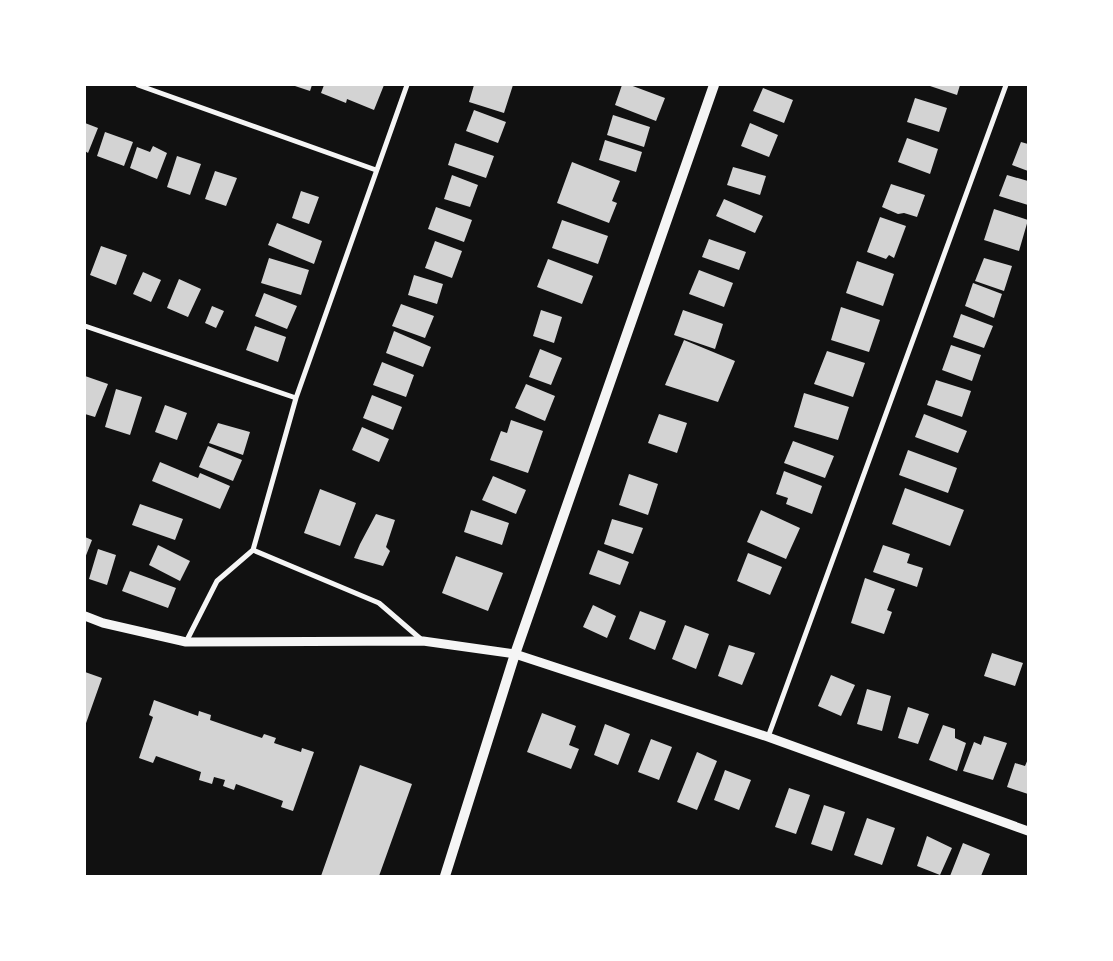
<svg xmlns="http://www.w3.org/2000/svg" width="1113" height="961" viewBox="0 0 1113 961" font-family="Mulish,sans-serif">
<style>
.building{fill:#d3d3d3}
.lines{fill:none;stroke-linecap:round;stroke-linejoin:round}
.minor{stroke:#f5f5f5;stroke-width:5}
.tertiary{stroke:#f5f5f5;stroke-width:9}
.secondary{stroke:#f5f5f5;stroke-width:10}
</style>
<rect width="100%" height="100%" fill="#111"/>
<path class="building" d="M292 85H312L310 91Z
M324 85H384L374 110 347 99 346 103 321 93Z
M474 85H513L504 113 469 102Z
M622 85H630L665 98 656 121 615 105Z
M927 85H960L957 95Z
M763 88 793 100 784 123 753 111Z
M915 98 947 108 939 132 907 122Z
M474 110 506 122 498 143 466 131Z
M613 115 650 127 644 147 607 135Z
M85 123 98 128 88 153 85 151Z
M750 123 778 135 769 157 741 146Z
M105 132 133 142 124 166 97 156Z
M907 138 938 149 930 174 898 162Z
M605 140 642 152 636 172 599 160Z
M1021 142 1028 144V171L1012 165Z
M455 143 494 156 486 178 448 165Z
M153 146 167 153 157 179 130 168 137 147 150 152Z
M177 156 201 164 190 195 167 187Z
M572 162 620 181 612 201 617 203 609 223 557 203Z
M733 167 766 176 760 195 727 185Z
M215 171 237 178 226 206 205 199Z
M452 175 478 185 470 207 444 199Z
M1007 175 1028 181V205L999 196Z
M891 184 925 195 917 217 904 213 898 214 882 207Z
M301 191 319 197 309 224 292 218Z
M724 199 763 216 755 233 716 216Z
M436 207 472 220 464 242 428 229Z
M994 209 1028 220 1019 251 984 240Z
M880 217 906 226 894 258 889 255 886 259 867 252Z
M562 220 608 236 598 264 552 248Z
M277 223 322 241 314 264 268 245Z
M709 239 746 252 739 270 702 257Z
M435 241 462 251 452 278 425 268Z
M101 246 127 255 116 285 90 275Z
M269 258 309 270 301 295 261 283Z
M984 258 1012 266 1004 291 975 281Z
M548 259 593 276 582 304 537 287Z
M857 261 894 274 883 306 846 293Z
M699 270 733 283 724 307 689 294Z
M143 272 161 280 151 302 133 294Z
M414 275 443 284 437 304 408 295Z
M179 279 201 289 188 317 167 308Z
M973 283 1002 294 994 318 965 306Z
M264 293 297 306 287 329 255 316Z
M401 304 434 316 425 338 392 326Z
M212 306 224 311 216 328 205 323Z
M841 307 880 320 869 352 831 340Z
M541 310 562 317 554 343 533 336Z
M683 310 723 324 715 349 674 335Z
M961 314 993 326 984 348 953 337Z
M255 326 286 337 278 362 246 350Z
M394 331 431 347 423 367 386 353Z
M684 340 735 361 718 402 665 385Z
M951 345 981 355 972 381 942 370Z
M540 349 562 358 551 385 529 377Z
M827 351 865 363 853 397 814 384Z
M382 362 414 375 406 397 373 385Z
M85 376 108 384 95 417 85 414Z
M936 380 971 391 962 417 927 405Z
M526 384 555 396 545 421 515 408Z
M116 389 142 397 130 435 105 427Z
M804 393 849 407 838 440 794 427Z
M372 395 402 407 393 430 363 418Z
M165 405 187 413 177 440 155 432Z
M659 414 687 423 677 453 648 443Z
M924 414 967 431 958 453 915 437Z
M511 420 543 431 528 473 490 460 501 431 507 433Z
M218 423 250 432 243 455 209 443Z
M362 427 389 439 379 462 352 450Z
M793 441 834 456 825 478 784 463Z
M208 446 242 460 233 481 199 467Z
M908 450 957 468 948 493 899 475Z
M160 462 198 478 200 473 230 486 220 509 152 481Z
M784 471 822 486 812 514 786 504 788 498 776 494Z
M629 474 658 484 648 515 619 505Z
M493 476 526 490 516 514 482 500Z
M905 488 964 510 950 546 892 524Z
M320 489 356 503 340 546 304 533Z
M140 504 183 519 175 540 132 525Z
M471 510 509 523 502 545 464 532Z
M761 510 800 528 786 559 747 542Z
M376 514 395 520 386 547 390 551 383 566 354 558 360 544Z
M612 519 643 528 633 554 604 544Z
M85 537 92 540 85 558Z
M158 545 190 561 180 581 149 565Z
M883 545 910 554 907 563 923 568 917 587 873 572Z
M98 549 116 555 107 585 89 579Z
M598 550 629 562 620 585 589 574Z
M748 553 782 567 770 595 737 581Z
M456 556 503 573 488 611 442 593Z
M130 571 176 588 168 608 122 591Z
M865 578 895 589 887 610 892 612 884 634 851 623Z
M593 605 616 616 607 638 583 627Z
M640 611 666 621 655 650 629 639Z
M685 625 709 634 696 669 672 659Z
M729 645 755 653 742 685 718 676Z
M992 653 1023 663 1015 686 984 676Z
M85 672 102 678 85 726Z
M831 675 855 685 841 716 818 706Z
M867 689 891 696 882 731 857 724Z
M154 700 198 716 199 711 211 715 210 720 262 738 264 734 276 738 274 743 301 752 302 748 314 752 293 811 281 807 283 801 236 784 234 790 223 786 225 780 214 777 212 784 199 780 201 772 156 756 153 763 139 758 153 717 149 715Z
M908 707 929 714 918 744 898 738Z
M542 713 576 726 569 745 579 749 571 769 527 752Z
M605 724 630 734 618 765 594 755Z
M943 725 955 729V738L966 743 957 771 929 760Z
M984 736 1007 743 993 780 963 771 974 742 981 745Z
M651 739 672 747 659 780 638 772Z
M697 752 717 761 697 810 677 802Z
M1028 759V794L1007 787 1015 763 1025 766Z
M360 765 412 784 379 876H321Z
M725 770 751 780 739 810 714 800Z
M789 788 810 795 796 834 775 827Z
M824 805 845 812 832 851 811 844Z
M867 818 895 828 882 865 854 855Z
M927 836 952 848 940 875 917 866Z
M963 843 990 854 981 876H950Z"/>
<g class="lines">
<path class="minor" d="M138 85 376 170
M85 326 296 398
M253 550 379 603 423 641
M186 642 217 581 253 550 296 398 407 85
M768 737 1006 85"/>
<path class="tertiary" d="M85 616 103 623 186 642 423 641 515 654 768 737 1028 831"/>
<path class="secondary" d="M445 876 515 654 714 85"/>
</g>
<rect width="1113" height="961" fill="none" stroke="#ffffff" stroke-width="172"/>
</svg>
